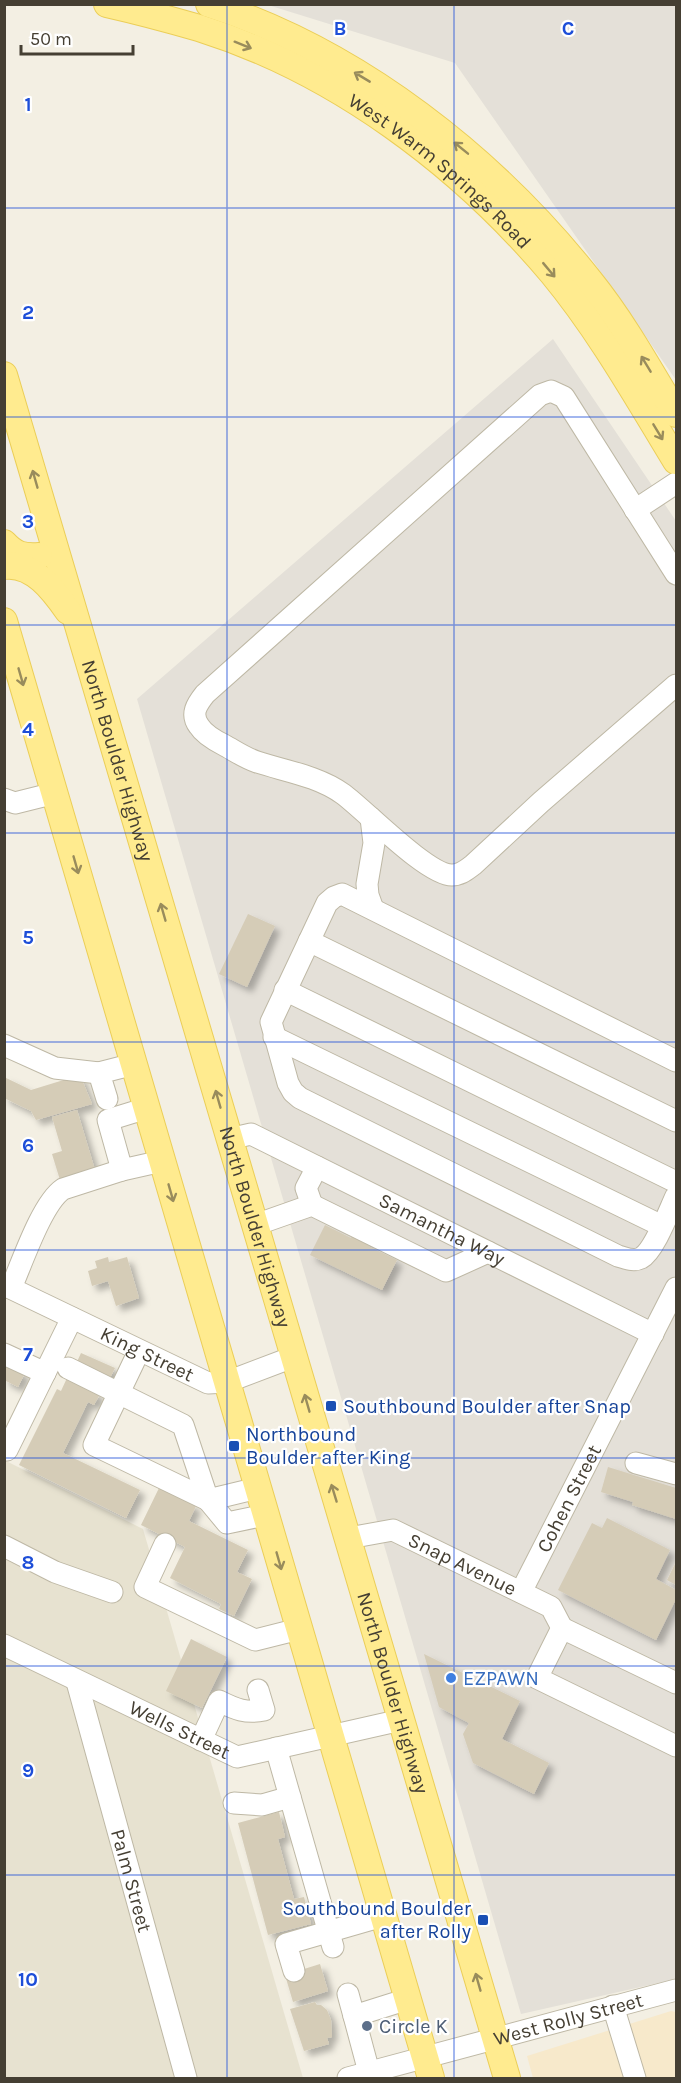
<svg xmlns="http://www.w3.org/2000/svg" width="681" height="2083" viewBox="0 0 681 2083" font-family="Karla,sans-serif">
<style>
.residential{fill:#e7e2d0}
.commercial{fill:#f7e9cb}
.industrial{fill:#e4e0d8}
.building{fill:#d5ccb7;filter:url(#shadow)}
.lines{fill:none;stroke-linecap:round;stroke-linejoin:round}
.minor-casing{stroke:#beb8a5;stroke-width:23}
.major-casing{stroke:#ebce58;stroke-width:28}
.minor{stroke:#fff;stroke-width:21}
.major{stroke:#ffeb8f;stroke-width:26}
.oneway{stroke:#998c5c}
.grid{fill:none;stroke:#1d4ed8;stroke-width:1.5;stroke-opacity:0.55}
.transit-dot{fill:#1a4fb4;stroke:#fff;stroke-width:2}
.shop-dot{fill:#3f7fe0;stroke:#fff;stroke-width:2}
.service-dot{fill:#5c6f8a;stroke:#fff;stroke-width:2}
.labels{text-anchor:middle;stroke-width:4.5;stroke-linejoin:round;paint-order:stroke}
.street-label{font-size:20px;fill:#453f33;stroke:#fff}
.transit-label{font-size:20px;fill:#164399;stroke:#fff;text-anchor:start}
.shop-label{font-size:20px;fill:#366cbe;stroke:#fff;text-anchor:start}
.service-label{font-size:20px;fill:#4e5e75;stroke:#fff;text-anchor:start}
.grid-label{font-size:20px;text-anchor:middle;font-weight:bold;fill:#1d4ed8;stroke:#fff;stroke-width:4.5;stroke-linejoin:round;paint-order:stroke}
</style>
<defs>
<filter id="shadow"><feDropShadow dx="5.5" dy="5.5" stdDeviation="3" flood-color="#0004"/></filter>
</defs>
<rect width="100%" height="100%" fill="#f3efe3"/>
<path class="residential" d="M4 1460 143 1529 303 2078H5Z"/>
<path class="commercial" d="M671 2011 676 2012V2078H533L527 2056Z"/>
<path class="industrial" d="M268 5H676V380L455 63Z
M553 339 676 521V1979L521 2014 137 699Z"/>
<path class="building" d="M248 914 275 926 247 987 219 974Z
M80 1075 92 1104 36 1120 31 1111 4 1098V1077L31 1090Z
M77 1110 95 1170 60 1180 52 1154 62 1151 52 1117Z
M325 1225 351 1238 353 1234 370 1242 368 1246 397 1260 382 1290 310 1255Z
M108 1257 109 1262 127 1257 139 1298 116 1306 108 1281 92 1286 88 1271 97 1268 95 1261Z
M81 1353 115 1368 109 1380 76 1364Z
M4 1362 25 1373 18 1387 4 1380Z
M67 1378 100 1394 94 1405 88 1402 63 1453 140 1490 126 1518 19 1465 57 1389 61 1391Z
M608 1467 676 1488V1519L632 1505 633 1502 601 1492Z
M159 1488 196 1506 189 1521 248 1550 237 1572 252 1579 234 1616 219 1609 221 1604 170 1578 185 1547 141 1525Z
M607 1518 670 1550 656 1579 676 1590V1599L656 1640 558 1590 592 1523 602 1528Z
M676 1562V1585L667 1580Z
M191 1639 227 1657 202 1708 166 1691Z
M424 1654 520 1701 502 1739 549 1763 534 1794 473 1763 463 1734 469 1723 439 1707Z
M279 1812 285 1837 278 1839 294 1899 304 1897 311 1924 268 1935 238 1823Z
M320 1964 328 1991 293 2002 285 1975Z
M315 2002 317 2005H321L327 2010 331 2020 332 2037 327 2038 329 2044 304 2051 290 2009Z"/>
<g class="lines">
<g class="minor-casing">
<g id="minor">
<path d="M635 510 676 483"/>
<path d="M676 574 564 397 551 391 540 395 205 694C197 704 190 714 199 726 204 734 216 741 224 745 235 751 245 758 257 762 285 771 318 776 343 794 365 810 427 875 452 875 461 875 466 870 473 865L541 802 676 685"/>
<path d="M4 799 15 803 55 793"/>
<path d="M371 818 374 843 367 884 368 895 373 909"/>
<path d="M309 941 676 1121"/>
<path d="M285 990 676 1182"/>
<path d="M274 1037 662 1226"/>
<path d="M4 1045 55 1068 99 1073"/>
<path d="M676 1061 342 894 334 897 327 903 271 1022 288 1083 293 1092 300 1098 618 1256C626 1258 633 1262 641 1258 654 1251 669 1211 676 1196"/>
<path d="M107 1099 99 1073 134 1064"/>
<path d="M147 1108 108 1120 122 1170 162 1161"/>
<path id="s1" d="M229 1139 251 1134 653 1334"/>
<path d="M312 1205 306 1188 317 1167"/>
<path d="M255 1225 312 1205 446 1271 488 1252"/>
<path id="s2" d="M4 1285 208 1383 227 1382 293 1357"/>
<path d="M11 1288C22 1263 42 1203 63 1189L122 1170"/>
<path d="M139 1351 94 1445 208 1500 258 1488"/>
<path d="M4 1354 45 1373"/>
<path d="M68 1368 183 1425 208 1500 227 1523 265 1515"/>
<path d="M4 1449 7 1450 72 1318"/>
<path d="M636 1463 676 1474"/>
<path id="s3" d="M349 1538 393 1530 551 1607 562 1628"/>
<path d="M165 1544 145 1587 255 1640 299 1629"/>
<path d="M4 1546 55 1572 112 1592"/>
<path id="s4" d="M521 1592 676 1288"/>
<path id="s5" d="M4 1645 237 1757 401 1720"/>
<path id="s6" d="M77 1682 186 2078"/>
<path d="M676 1683 562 1628 537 1678 676 1746"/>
<path d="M201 1740 219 1701C235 1709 246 1714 264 1710L258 1690"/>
<path d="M276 1748 333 1947"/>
<path d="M234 1803 262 1805 290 1797"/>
<path d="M294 1971 286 1944 383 1916"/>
<path d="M348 1994 354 2016"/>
<path d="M613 2006 635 2078"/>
<path d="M369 2072 354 2016 408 1999"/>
<path id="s7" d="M348 2078 676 1990"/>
</g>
</g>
<g class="major-casing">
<g id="major">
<path id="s8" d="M107 4C138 11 168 19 199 28 336 71 460 164 552 273 600 331 637 397 676 461"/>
<path d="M209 4C358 52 494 159 590 281 623 322 649 369 676 414"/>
<path id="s9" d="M4 375 507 2078"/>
<path d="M4 543C15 555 23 557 39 556"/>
<path d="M4 566C33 562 54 591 68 611"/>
<path d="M4 621 431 2078"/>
</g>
</g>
<use href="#minor" class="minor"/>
<use href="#major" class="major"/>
</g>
<defs><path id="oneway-shaft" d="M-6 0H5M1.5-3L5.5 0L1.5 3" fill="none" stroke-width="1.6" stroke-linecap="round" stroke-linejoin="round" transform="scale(1.5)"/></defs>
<g class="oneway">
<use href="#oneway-shaft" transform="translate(243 45) rotate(22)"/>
<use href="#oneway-shaft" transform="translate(362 77) rotate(-149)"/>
<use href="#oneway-shaft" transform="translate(461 148) rotate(-141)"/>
<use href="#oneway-shaft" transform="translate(549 270) rotate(50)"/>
<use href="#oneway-shaft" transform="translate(646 364) rotate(-121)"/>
<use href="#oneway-shaft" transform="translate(658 432) rotate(59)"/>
<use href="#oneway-shaft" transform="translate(35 479) rotate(-106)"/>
<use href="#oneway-shaft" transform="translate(21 677) rotate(74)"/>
<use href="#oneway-shaft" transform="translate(76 865) rotate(74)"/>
<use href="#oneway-shaft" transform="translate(163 912) rotate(-106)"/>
<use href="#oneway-shaft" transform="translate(218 1099) rotate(-106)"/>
<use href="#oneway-shaft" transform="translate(171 1193) rotate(74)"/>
<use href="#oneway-shaft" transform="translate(307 1403) rotate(-106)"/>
<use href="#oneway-shaft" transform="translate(334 1493) rotate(-107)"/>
<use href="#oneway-shaft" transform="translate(279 1561) rotate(74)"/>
<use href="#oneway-shaft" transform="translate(478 1982) rotate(-106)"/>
</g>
<path class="grid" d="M227 4V2078M454 4V2078M4 208H676M4 417H676M4 625H676M4 833H676M4 1042H676M4 1250H676M4 1458H676M4 1666H676M4 1875H676"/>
<g class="transit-dot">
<rect x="325" y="1400" width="12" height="12" rx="3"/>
<rect x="228" y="1440" width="12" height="12" rx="3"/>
<rect x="477" y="1914" width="12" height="12" rx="3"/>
</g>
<circle class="shop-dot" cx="451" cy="1678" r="6"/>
<circle class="service-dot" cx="367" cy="2026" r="6"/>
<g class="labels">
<g class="street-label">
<text dy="7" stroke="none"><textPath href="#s8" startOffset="378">West Warm Springs Road</textPath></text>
<text dy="7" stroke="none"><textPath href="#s9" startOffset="402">North Boulder Highway</textPath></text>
<text dy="7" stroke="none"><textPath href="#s9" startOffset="888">North Boulder Highway</textPath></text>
<text dy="7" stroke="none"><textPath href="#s1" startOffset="236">Samantha Way</textPath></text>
<text dy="7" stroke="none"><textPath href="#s2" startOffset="159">King Street</textPath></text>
<text dy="7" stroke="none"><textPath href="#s4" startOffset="105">Cohen Street</textPath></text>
<text dy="7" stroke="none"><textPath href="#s3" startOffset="122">Snap Avenue</textPath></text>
<text dy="7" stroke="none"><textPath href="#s9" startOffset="1374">North Boulder Highway</textPath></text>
<text dy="7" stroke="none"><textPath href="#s5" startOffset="195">Wells Street</textPath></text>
<text dy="7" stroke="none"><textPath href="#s6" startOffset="206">Palm Street</textPath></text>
<text dy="7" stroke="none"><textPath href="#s7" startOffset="228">West Rolly Street</textPath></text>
</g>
<g class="transit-label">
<text x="343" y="1413">Southbound Boulder after Snap</text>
<text x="246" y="1441">Northbound<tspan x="246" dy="23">Boulder after King</tspan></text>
<text x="471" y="1915" text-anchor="end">Southbound Boulder<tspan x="471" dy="23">after Rolly</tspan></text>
</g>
<g class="shop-label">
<text x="463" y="1685">EZPAWN</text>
</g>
<g class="service-label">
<text x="379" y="2033">Circle K</text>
</g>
</g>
<g class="grid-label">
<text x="340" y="35">B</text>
<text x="568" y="35">C</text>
<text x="28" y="111">1</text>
<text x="28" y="319">2</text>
<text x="28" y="528">3</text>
<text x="28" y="736">4</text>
<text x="28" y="944">5</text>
<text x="28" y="1152">6</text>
<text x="28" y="1361">7</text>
<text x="28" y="1569">8</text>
<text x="28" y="1777">9</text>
<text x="28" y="1986">10</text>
</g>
<rect width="681" height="2083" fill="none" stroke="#453f33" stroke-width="12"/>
<path d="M21 45v9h112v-9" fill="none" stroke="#453f33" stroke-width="3"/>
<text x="30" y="45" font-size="18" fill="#453f33" stroke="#ffffff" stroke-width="4.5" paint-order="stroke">50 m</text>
</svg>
